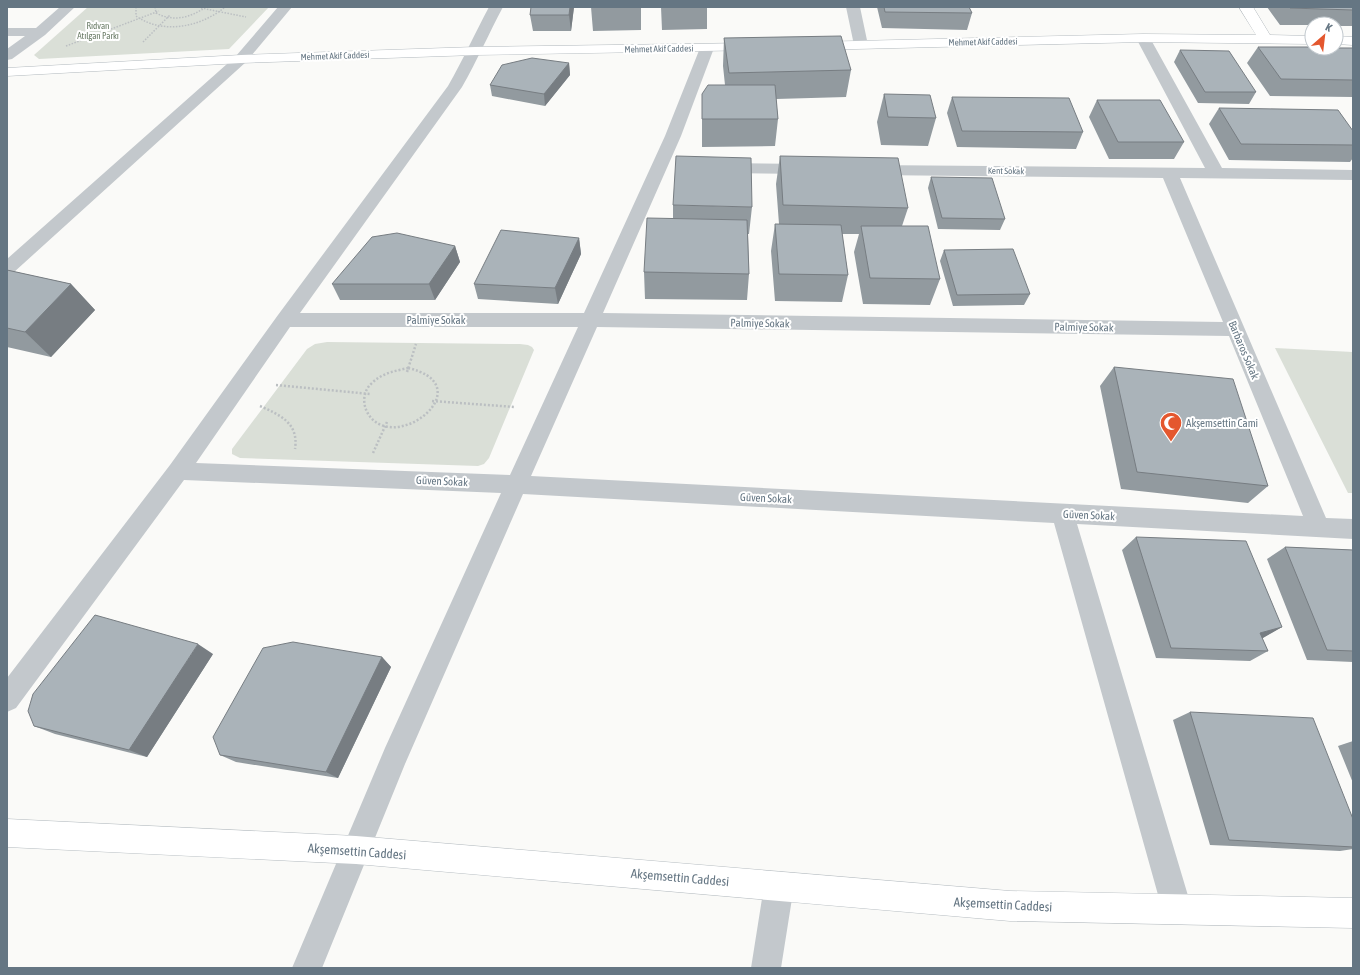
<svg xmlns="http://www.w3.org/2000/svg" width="1360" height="975" viewBox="0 0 1360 975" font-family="'Asap Condensed',sans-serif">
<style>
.green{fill:#dadfd7}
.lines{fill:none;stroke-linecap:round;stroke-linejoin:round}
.secondary-casing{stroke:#b3babf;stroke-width:1}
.path-far1{stroke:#bbbfc2;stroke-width:1.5;stroke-dasharray:1.5 1.5;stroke-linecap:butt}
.path{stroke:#bbbfc2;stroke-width:2.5;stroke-dasharray:2 2;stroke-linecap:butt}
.street{fill:#c3c8cc;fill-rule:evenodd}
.secondary{fill:#fff;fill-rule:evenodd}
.wall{fill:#929a9f}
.shaded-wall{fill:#777d82}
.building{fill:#aab3b9;stroke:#777d82}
.labels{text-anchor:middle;stroke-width:4;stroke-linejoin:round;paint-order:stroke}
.far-park-label{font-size:9px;fill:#687a64;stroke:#fff}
.far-street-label{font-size:9px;fill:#657683;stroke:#fff}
.street-label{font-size:11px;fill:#657683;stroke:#fff}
.poi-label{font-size:11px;fill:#657683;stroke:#fff;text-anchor:start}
.near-street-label{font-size:13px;fill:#657683;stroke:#fff}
</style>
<rect width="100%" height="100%" fill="#fafaf8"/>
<path class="green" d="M88 7H269L229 49 39 59 34 55Z
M327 342 520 344 528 345 532 347 534 350 489 458 484 464 478 466 240 458 232 454V449L307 349 315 344Z
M1275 348 1353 352V493H1348Z"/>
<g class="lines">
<g class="secondary-casing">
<path id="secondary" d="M1239 7H1253L1270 35 1312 36V44L1143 42 815 50 810 49 808 46 810 43 815 42 1143 34 1256 35Z
M1336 36 1353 37V45L1336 44Z
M753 43 758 44 760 47 758 50 475 55 241 63 7 76V68L241 55 475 47Z
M7 819 356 836 1010 891 1353 898V928L1010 921 356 864 7 847Z"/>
</g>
<path class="path-far1" d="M136 7V16C163 35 201 27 225 7
M155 7 156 13C173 22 190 18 206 7
M201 8 246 17
M143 42 170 15
M66 46 159 11"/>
<path class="path" d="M408 368C473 383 416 439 381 425 364 418 358 395 372 383 382 373 395 371 408 368Z
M407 372 416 344
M276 385 370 394
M432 401 515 407
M260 406C280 415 299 423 295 449
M373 453 387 422"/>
<path class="street" d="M60 7H75L45 35 12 59 7 60V49L25 36H7V28H36Z
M278 7H292L246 62 13 273 7 275V259L236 56Z
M489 7H503C489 33 477 61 462 87L300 313H584L665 136 700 48 702 45 707 44 712 45 714 48 681 136 603 313 1223 322 1163 178 870 175 864 174 862 170 864 166 870 165 1205 168 1136 38 1138 35 1143 34 1148 35 1150 38 1222 168 1353 170V180L1180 178 1326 518 1353 519V539L1077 524 1192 909 1187 919 1177 924 1167 919 1162 909 1054 523 523 494 405 764 322 968H292L385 748 501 493 184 480 16 708 7 712V678L170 465 278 315 448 86C463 60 475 33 489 7ZM290 327H578L510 475 196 463ZM597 327 1229 336 1303 516 531 476Z
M846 7H860L868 45 866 48 861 49 856 48 854 45Z
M722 163 808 164 814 165 816 169 814 173 808 174 722 173 716 172 714 168 716 164Z
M779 871 789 876 794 886 781 968H751L764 886 769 876Z"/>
<use href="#secondary" class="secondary"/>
</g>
<path class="wall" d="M574 7 571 31H533L530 15Z
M591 7H641V30L593 31Z
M661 7H707V29L662 30Z
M877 7H969L972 13 967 30 882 28Z
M1267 7H1353V26H1336V24H1312V25H1280Z
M724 38 851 70 846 97 776 99 778 119 775 146 702 147V94L725 85 723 66Z
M1258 47 1353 48V97L1270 96 1247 63Z
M1180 50 1256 92 1249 104 1198 103 1174 62Z
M569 63 570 75 545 106 492 96 490 85Z
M884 94 936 118 928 146 881 145 877 122Z
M952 97 1083 132 1076 149 957 147 947 113Z
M1097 100 1184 142 1174 159H1109L1089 117Z
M1219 108 1353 131V158L1350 162 1229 160 1209 124Z
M780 156 908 208 902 226 940 279 930 305 863 304 854 252 859 234H842L848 275 842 302 775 301 771 251 775 224H779L776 184Z
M931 177 1005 219 1000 230 938 229 928 188Z
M673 205 752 207 749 234H748L749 274 747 300 645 299 644 272 673 219Z
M579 238 581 254 558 304 478 299 474 284Z
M455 246 460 262 435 300H340L332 284Z
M944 250 1030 294 1024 305 953 306 940 261Z
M7 270 71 284 95 310 51 357 7 347Z
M1114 367 1268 486 1248 503 1121 489 1100 386Z
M1136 537 1282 627 1262 638 1268 651 1250 661 1156 658 1122 550Z
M1285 547 1353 550V662L1307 660 1267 559Z
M213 654 147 757 55 734 34 726Z
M382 657 391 667 338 778 236 762 220 755Z
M1190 712 1353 819V849L1340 851 1210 845 1173 720Z
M1353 741V783L1338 746Z"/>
<path class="shaded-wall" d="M570 7H574L571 31 569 15Z
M569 63 570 75 545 106 544 94Z
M579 238 581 254 558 304 555 288Z
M455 246 460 262 435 300 429 284Z
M71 284 95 310 51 357 25 332Z
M1282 627 1263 638 1242 643 1260 633Z
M198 644 213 654 147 757 129 750Z
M382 657 391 667 338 778 326 772Z"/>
<path class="building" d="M531 7H570L569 15H530Z
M884 7H969L972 13 885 12Z
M1289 7H1353V10L1290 8Z
M841 36 851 70 729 73 724 38Z
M1258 47H1312V48H1353V80L1281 79Z
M1180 50 1229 51 1256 92H1205Z
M532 58 569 63 544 94 490 85 502 65Z
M708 85H775L778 119H702V94Z
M884 94 930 95 936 118 888 117Z
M952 97 1069 98 1083 132 962 131Z
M1097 100H1160L1184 142H1118Z
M1219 108 1338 110 1353 131V145L1241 144Z
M676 156 751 158 752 207 673 205Z
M780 156 898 158 908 208 783 205Z
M931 177 992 178 1005 219 942 218Z
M647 218 747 220 749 274 644 272Z
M775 224 841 225 848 275 779 274Z
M861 226H928L940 279 870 278Z
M501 230 579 238 555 288 474 284Z
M397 233 455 246 429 284H332L372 237Z
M1013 249 1030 294 957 295 944 250Z
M7 270 71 284 25 332 7 328Z
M1114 367 1233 379 1268 486 1137 472Z
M1136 537 1246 541 1282 627 1260 633 1268 651 1171 648Z
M1285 547 1353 550V651L1327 650Z
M95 615 198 644 129 750 34 726 28 711 33 694Z
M293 642 382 657 326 772 220 755 213 737 263 648Z
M1190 712 1313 718 1353 819V847L1229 840Z"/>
<defs>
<g id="mosque-pin" transform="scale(1.15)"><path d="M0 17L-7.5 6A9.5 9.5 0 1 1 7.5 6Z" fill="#e4572e" stroke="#fff"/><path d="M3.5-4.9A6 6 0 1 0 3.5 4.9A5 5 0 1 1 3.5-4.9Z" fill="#fff"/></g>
</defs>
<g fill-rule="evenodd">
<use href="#mosque-pin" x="1171" y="423"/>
</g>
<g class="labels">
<g class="far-park-label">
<text x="98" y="29">Rıdvan<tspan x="98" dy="10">Atılgan Parkı</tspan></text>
</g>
<g class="far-street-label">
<text transform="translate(983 42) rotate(-1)" y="3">Mehmet Akif Caddesi</text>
<text transform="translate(659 49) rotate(-1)" y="3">Mehmet Akif Caddesi</text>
<text transform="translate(335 56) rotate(-2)" y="3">Mehmet Akif Caddesi</text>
<text transform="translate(1006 171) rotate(1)" y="3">Kent Sokak</text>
</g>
<g class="street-label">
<text x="436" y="324">Palmiye Sokak</text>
<text transform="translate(760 323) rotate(1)" y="4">Palmiye Sokak</text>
<text transform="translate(1084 327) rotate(1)" y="4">Palmiye Sokak</text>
<text transform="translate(1244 350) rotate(67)" y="4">Barbaros Sokak</text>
<text transform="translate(442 481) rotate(3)" y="4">Güven Sokak</text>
<text transform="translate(766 498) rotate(3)" y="4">Güven Sokak</text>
<text transform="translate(1089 515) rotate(3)" y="4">Güven Sokak</text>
</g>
<g class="poi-label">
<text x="1186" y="427">Akşemsettin Cami</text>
</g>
<g class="near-street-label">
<text transform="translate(357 851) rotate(4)" y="5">Akşemsettin Caddesi</text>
<text transform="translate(680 877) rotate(5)" y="5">Akşemsettin Caddesi</text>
<text transform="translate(1003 904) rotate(3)" y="5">Akşemsettin Caddesi</text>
</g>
</g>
<rect width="1360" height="975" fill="none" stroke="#657683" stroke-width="16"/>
<g transform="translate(1324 36) rotate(28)"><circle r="19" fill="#ffffff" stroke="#c1c8cd"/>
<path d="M0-3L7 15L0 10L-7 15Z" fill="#e4572e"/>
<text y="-6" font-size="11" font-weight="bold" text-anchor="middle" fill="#657683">K</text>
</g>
</svg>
